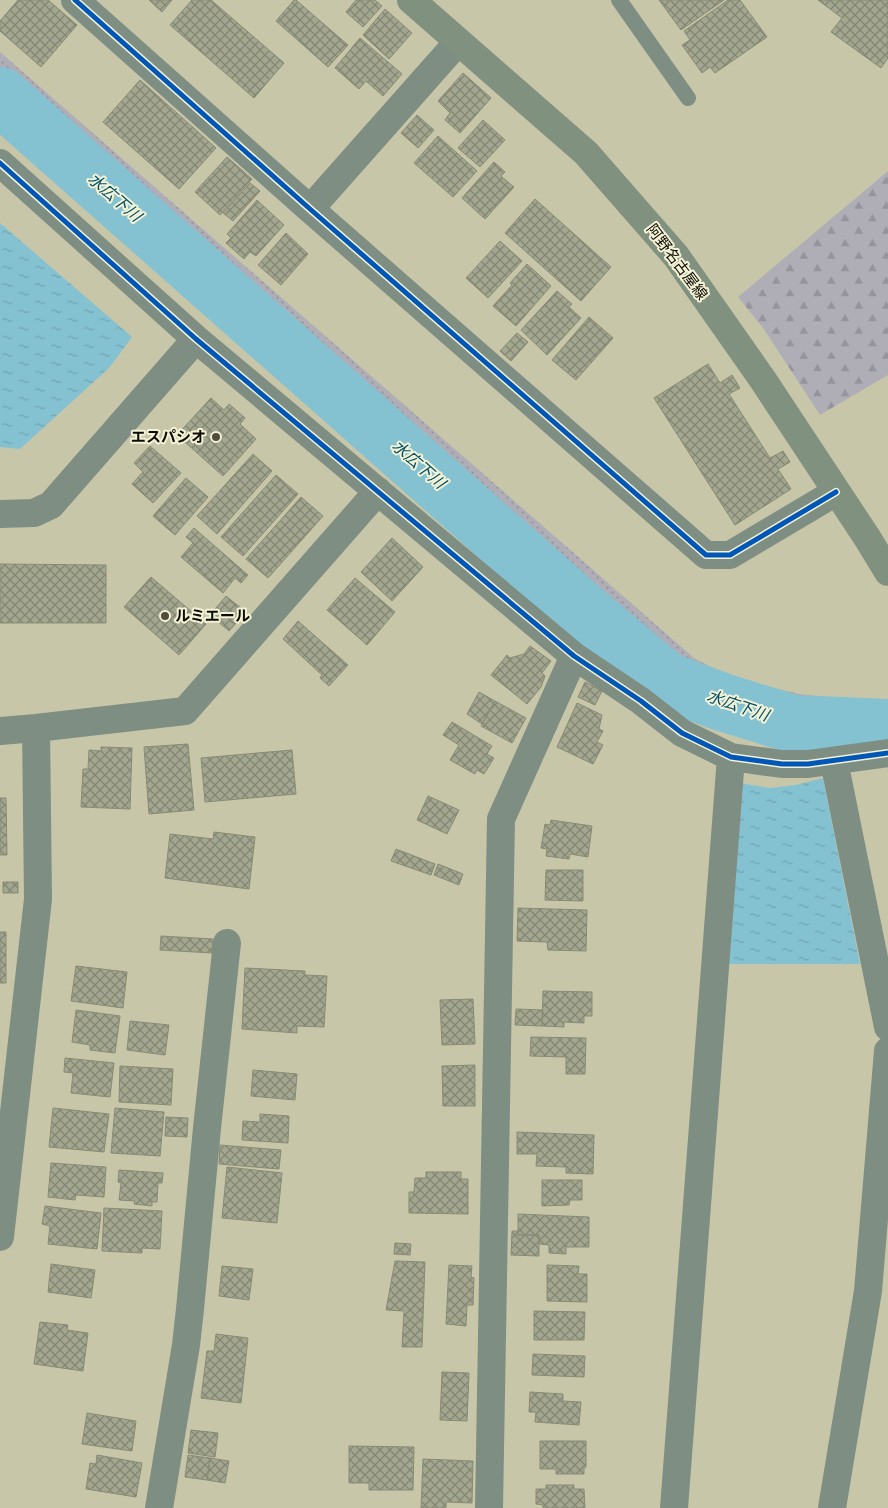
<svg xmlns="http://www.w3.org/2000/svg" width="888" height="1508" viewBox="0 0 888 1508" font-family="Arial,'Noto Sans JP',sans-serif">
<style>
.grass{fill:url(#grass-dots)}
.forest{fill:url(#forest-firs)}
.water{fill:url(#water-ripples)}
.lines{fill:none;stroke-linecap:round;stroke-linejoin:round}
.river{stroke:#84c1d1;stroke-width:58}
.building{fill:url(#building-cross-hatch);stroke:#888b74}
.lane{stroke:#7e8e83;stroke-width:16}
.street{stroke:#7e8e83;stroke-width:28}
.secondary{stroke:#81917f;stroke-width:28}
.cycleway-casing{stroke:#f3f2d6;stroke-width:8}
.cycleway{stroke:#0057b8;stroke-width:5}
.poi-dot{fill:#4f4d3b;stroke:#f3f2d6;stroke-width:2}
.labels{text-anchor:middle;stroke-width:4;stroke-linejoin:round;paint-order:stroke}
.street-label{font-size:15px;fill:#0e0c00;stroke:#f3f2d6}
.poi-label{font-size:15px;font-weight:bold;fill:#0e0c00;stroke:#f3f2d6;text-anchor:end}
.water-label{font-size:16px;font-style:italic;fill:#004f66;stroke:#f3f2d6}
</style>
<defs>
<pattern id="grass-dots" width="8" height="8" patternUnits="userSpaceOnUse" patternTransform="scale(1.25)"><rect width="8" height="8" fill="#afaeb7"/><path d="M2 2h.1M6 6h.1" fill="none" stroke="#95949c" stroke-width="1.8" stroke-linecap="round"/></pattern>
<pattern id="forest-firs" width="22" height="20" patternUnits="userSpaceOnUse" patternTransform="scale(1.25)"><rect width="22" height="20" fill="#afaeb7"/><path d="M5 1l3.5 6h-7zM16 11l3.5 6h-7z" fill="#95949c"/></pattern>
<pattern id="water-ripples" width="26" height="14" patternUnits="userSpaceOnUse" patternTransform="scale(1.25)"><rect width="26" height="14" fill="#84c1d1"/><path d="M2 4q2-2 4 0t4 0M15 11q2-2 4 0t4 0" fill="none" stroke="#71a5b2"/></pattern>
<pattern id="building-cross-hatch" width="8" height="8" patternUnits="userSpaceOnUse" patternTransform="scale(1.25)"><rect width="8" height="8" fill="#a4a790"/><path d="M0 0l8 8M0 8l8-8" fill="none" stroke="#848673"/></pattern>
</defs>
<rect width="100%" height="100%" fill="#c8c6a8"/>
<path class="grass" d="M0 52 694 658 736 680 800 694 842 699 888 701V721C816 717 749 710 682 680 672 675 662 667 653 661L0 86Z"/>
<path class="forest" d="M888 171V375L820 415 763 328 738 297Z"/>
<path class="water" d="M0 223 132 337 109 368 20 449 0 447Z
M823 778 860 964H727L740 783 770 788 796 785Z"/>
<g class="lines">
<path class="river" d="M0 96 584 612 666 681 722 702 793 724 888 728"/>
</g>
<path class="building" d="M18 0H48L77 25 41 67 0 31V21Z
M149 0H172L162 12Z
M192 0H211L284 63 254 98 170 25Z
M294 0H296L348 45 328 67 276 21Z
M356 0H375L382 6 363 27 346 12Z
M659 0H724L681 30Z
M728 0H740L767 37 715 73 710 67 702 73 682 45 690 40 684 31Z
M818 0H888V58L881 68 831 32 842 18Z
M385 9 412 33 389 59 363 35Z
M360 38 402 74 383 96 366 81 359 89 335 68Z
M463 73 491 98 460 133 445 120 450 113 438 101Z
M140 80 216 148 179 189 103 122Z
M417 115 434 130 418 148 401 133Z
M483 120 505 140 480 167 458 148Z
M438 136 477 171 453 197 414 163Z
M227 157 252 179 220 215 195 192Z
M494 162 505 172 501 176 514 187 485 219 462 198Z
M250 183 260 191 233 221 223 213Z
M535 199 611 267 581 301 505 233Z
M257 200 284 225 256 256 250 252 244 259 226 243 231 238 227 234Z
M286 233 308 254 281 285 258 265Z
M500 241 522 261 488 298 466 278Z
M527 264 551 286 516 326 493 306 512 285 510 283Z
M557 291 572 304 569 307 581 318 547 355 521 330Z
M589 317 613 338 576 380 552 360Z
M517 333 528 342 511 361 500 351Z
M708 364 720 383 732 375 740 388 729 394 770 458 783 451 790 462 778 469 791 489 735 525 654 398Z
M211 398 224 410 229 404 245 418 240 424 256 439 223 476 177 435Z
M150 446 181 473 153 503 132 484 143 472 134 463Z
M253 454 272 471 217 534 197 516Z
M276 475 298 494 243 556 221 537Z
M186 478 208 497 175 535 153 516Z
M301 497 323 516 268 578 246 559Z
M194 528 248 575 241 583 235 578 223 593 181 557 193 543 186 537Z
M392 538 423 567 392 601 361 572Z
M0 564 106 565V623H0Z
M151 577 206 624 179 655 124 607Z
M355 578 395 612 367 645 327 610Z
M226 596 246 612 229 631 210 615Z
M298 621 348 665 329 686 320 678 322 675 283 639Z
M530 646 551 661 542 673 545 676 541 687 527 704 491 675 507 655 510 658 524 654Z
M585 682 602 691 595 705 578 697Z
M479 692 495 701 482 724 467 714Z
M495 701 526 718 512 743 481 726Z
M577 703 602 715 599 729 603 731 597 742 603 745 593 764 557 747Z
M452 722 492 746 487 754 494 758 484 774 477 770 475 774 450 760 459 745 443 735Z
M188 744 194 810 149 814 144 747Z
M101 747 132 748 130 809 81 807 83 769H88L89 750 101 751Z
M292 750 296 794 205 802 201 758Z
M428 796 459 810 447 834 417 820Z
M0 798H6L7 855H0Z
M551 820 592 826 588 857 570 854 569 859 546 856 547 849 541 848 545 824 550 825Z
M214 832 255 837 249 889 165 878 170 834 213 839Z
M396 849 435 864 431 875 391 861Z
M438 864 463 874 459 885 434 875Z
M546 870H583V901L545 900Z
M3 882H18V893H3Z
M518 908 587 910 586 951 548 950 547 942 517 941Z
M0 932H6V983H0Z
M161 936 213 939 212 953 160 950Z
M76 966 127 972 123 1008 71 1001Z
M245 968 305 971V975L327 976 324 1027 297 1026V1033L242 1029Z
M543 991 592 992V1016H584V1023L564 1022V1027L542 1026Z
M473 999 475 1044 442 1045 440 1000Z
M516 1009 543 1010 542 1026 515 1025Z
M76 1010 120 1016 115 1053 90 1050V1045L72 1042Z
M130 1021 169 1025 165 1055 127 1050Z
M531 1037 586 1038 585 1074H566V1057L530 1056Z
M65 1058 114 1063 110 1097 71 1093 73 1073 64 1072Z
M475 1065V1106H443L442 1066Z
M120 1066 173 1069 171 1105 119 1102Z
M253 1070 297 1074 295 1100 251 1096Z
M53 1108 109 1114 104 1152 49 1147Z
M115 1108 164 1112 160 1156 111 1153Z
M260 1114 289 1116 288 1143 242 1140 243 1121 260 1122Z
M166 1117 188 1118 187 1137 165 1136Z
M517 1132 594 1135 593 1174 566 1173V1167L536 1166 537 1154H517Z
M220 1145 281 1150 279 1169 219 1164Z
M51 1163 106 1167 104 1197 76 1195 75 1200 48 1197Z
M227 1167 282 1173 277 1223 222 1218Z
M119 1170 163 1173 162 1183H158L157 1202H152V1206L134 1204 135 1201 119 1200 121 1183 118 1182Z
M426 1172H461V1179H468V1214L409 1213V1192H414L415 1178H426Z
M542 1180H582V1200H570L569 1205 542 1206Z
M45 1206 101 1213 97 1249 48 1244 50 1226 42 1224Z
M104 1208 162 1211 160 1249 142 1248V1253L102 1251Z
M518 1214 589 1217V1247H566V1254L549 1253V1245L539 1244V1235H518Z
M512 1231H518V1235H539V1256L511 1255Z
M395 1243 411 1244 410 1255 394 1254Z
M395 1261 425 1262 422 1347H402L404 1311 386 1310Z
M51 1264 95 1270 91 1298 48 1292Z
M449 1265 472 1266 471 1277 474 1278 473 1305H467L466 1326 446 1324Z
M547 1265 579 1266 578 1274H587V1302L547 1301Z
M222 1266 253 1269 249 1300 219 1296Z
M534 1311 585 1312 584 1340H534Z
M40 1322 68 1325 67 1330 88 1333 83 1371 34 1364Z
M216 1334 248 1338 241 1403 201 1398 207 1351H214Z
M533 1354 585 1356 584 1377 532 1375Z
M442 1372 469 1373 467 1421 440 1420Z
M530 1392 563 1394V1401L581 1402 579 1425 535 1422 536 1412H529Z
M87 1413 136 1421 132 1451 82 1444Z
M191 1430 218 1433 215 1457 188 1453Z
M540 1441H586V1467L584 1468V1474H556V1469H540Z
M349 1446 414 1447 413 1490H369V1483H349Z
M97 1455 142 1463 136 1497 86 1489 90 1463 96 1464Z
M188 1455 210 1458 207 1480 185 1477Z
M210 1458 229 1461 225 1483 207 1480Z
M423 1459 473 1461 472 1503 446 1502V1508H421Z
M546 1485H574V1489H584L585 1508H543V1505L536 1504V1489H546Z"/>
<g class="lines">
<path class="lane" d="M619 0 688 98"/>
<path class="street" d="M75 0 310 209 706 555H730L836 492
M0 163 196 339 574 656 641 701 682 733 731 757 782 764H808L888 753
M310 209 458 42
M0 514 34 513 51 505 196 339
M0 731 36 728 185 711 378 491
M834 761 888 1027
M0 1237 38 899 36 728
M159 1508 186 1345 190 1309 207 1128 227 943
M489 1508 501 819 574 656
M674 1508 731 757
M832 1508 868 1291 888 1051"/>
<path class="secondary" d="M411 0 586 153 676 256 763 380 868 539 888 572"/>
<g class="cycleway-casing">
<path id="cycleway" d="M75 0 310 209 706 555H730L836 492
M0 163 196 339 574 656 641 701 682 733 731 757 782 764H808L888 753"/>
</g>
<use href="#cycleway" class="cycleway"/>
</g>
<g class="poi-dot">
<circle cx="216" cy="437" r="5"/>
<circle cx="165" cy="616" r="5"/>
</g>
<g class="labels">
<g class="street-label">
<text transform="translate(677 262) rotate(53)" y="5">阿野名古屋線</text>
</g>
<g class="poi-label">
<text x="206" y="442">エスパシオ</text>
<text x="175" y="621" text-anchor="start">ルミエール</text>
</g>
<g class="water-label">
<text transform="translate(115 197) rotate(41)" y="6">水広下川</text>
<text transform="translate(419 464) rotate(41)" y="6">水広下川</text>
<text transform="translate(738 705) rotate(19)" y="6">水広下川</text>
</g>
</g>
</svg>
